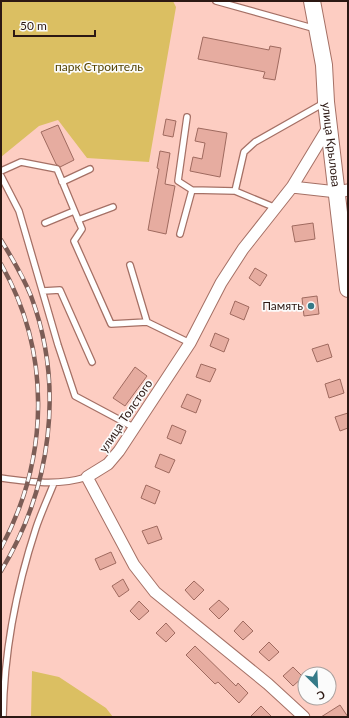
<svg xmlns="http://www.w3.org/2000/svg" width="349" height="718" viewBox="0 0 349 718" font-family="Lato,sans-serif">
<style>
.green{fill:#dbbf62}
.building{fill:#e6aca0;stroke:#9f6a5f}
.lines{fill:none;stroke-linecap:round;stroke-linejoin:round}
.lane-casing{stroke:#a57065;stroke-width:8}
.street-casing{stroke:#a57065;stroke-width:13}
.secondary-casing{stroke:#a57065;stroke-width:18}
.lane{stroke:#fff;stroke-width:5.5}
.street{stroke:#fff;stroke-width:11}
.secondary{stroke:#fff;stroke-width:16}
.rail-casing{stroke:#7c5d56;stroke-width:4.5}
.rail{stroke:#fbfbfb;stroke-width:3;stroke-dasharray:9;stroke-linecap:butt}
.poi-dot{fill:#357a88;stroke:#fbfbfb;stroke-width:1.5}
.labels{text-anchor:middle;stroke-width:3.5;stroke-linejoin:round;paint-order:stroke}
.park-label{font-size:12px;fill:#534302;stroke:#fbfbfb}
.street-label{font-size:12px;fill:#2c1813;stroke:#fbfbfb}
.poi-label{font-size:12px;fill:#2c1813;stroke:#fbfbfb;text-anchor:end}
</style>
<rect width="100%" height="100%" fill="#fdcdc2"/>
<path class="green" d="M1 1H173L176 7 149 162 87 158 58 120 39 126 1 157Z
M32 671 59 677 106 708 113 717H31Z"/>
<path class="building" d="M203 37 269 50 270 46 281 48 275 80 263 78 265 72 198 59Z
M166 119 176 121 173 137 163 135Z
M58 125 74 160 60 167 56 164 41 132Z
M198 128 227 133 220 177 190 171 193 157 202 159 205 143 195 141Z
M160 151 170 153 165 184 175 186 166 234 148 230 159 169 157 168Z
M313 223 315 239 295 242 292 226Z
M255 268 267 275 260 286 249 278Z
M317 296 319 314 304 316 302 298Z
M235 301 249 307 244 320 230 314Z
M215 333 229 339 224 352 210 346Z
M328 344 332 357 317 362 312 349Z
M201 364 216 369 210 382 196 377Z
M135 367 147 376 125 406 113 398Z
M340 379 344 393 329 398 325 384Z
M187 394 201 400 196 413 181 407Z
M348 413V428L340 431 335 417Z
M172 425 186 431 181 444 167 438Z
M160 454 175 460 169 473 155 467Z
M146 485 160 491 155 504 141 498Z
M157 526 162 539 148 544 142 531Z
M111 552 116 563 100 570 95 559Z
M123 579 129 590 119 597 112 586Z
M194 581 204 590 194 600 185 590Z
M219 600 229 609 219 619 209 609Z
M139 601 149 611 139 620 130 611Z
M243 621 253 631 243 640 234 631Z
M166 623 175 633 166 642 156 633Z
M269 642 279 652 269 661 259 652Z
M195 646 236 686 238 683 248 693 239 703 218 682 215 684 186 655Z
M293 667 303 677 293 686 283 676Z
M340 705 348 717H321Z
M261 706 272 717H250Z"/>
<g class="lines">
<g class="lane-casing">
<path id="lane" d="M216 1 316 29
M187 117 178 181 192 190 235 191 276 208
M1 171 21 162 57 169 82 229 74 241 111 324 147 322 190 343
M1 176 19 211 58 345 75 396 135 428
M62 182 90 169
M235 191 244 152 255 142 324 103
M78 220 113 207
M45 223 74 211
M180 234 192 190
M130 265 147 322
M43 291 60 290 92 362
M1 478C30 482 58 486 87 477
M3 717C4 653 16 589 36 528 41 513 48 498 54 483"/>
</g>
<g class="street-casing">
<path id="street" d="M292 187 337 192 348 190
M304 717 268 684 155 592 134 565 87 477 108 464 119 451 190 343 221 283 243 249 292 187 329 126"/>
</g>
<g class="secondary-casing">
<g id="secondary">
<path id="s1" d="M312 1 324 65 326 102 348 289"/>
</g>
</g>
<use href="#lane" class="lane"/>
<use href="#street" class="street"/>
<use href="#secondary" class="secondary"/>
<g class="rail-casing">
<path id="rail" d="M1 240C12 258 23 276 31 296 65 387 51 489 1 571
M1 264C52 353 49 459 1 548"/>
</g>
<use href="#rail" class="rail"/>
</g>
<circle class="poi-dot" cx="311" cy="306" r="4"/>
<g class="labels">
<g class="park-label">
<text x="99" y="71">парк Строитель</text>
</g>
<g class="street-label">
<text dy="4" stroke="none"><textPath href="#s1" startOffset="145">улица Крылова</textPath></text>
<text transform="translate(126 416) rotate(-56)" y="4">улица Толстого</text>
</g>
<g class="poi-label">
<text x="303" y="310">Память</text>
</g>
</g>
<rect width="349" height="718" fill="none" stroke="#2c1813" stroke-width="4"/>
<g transform="translate(317 686) rotate(156)"><circle r="19" fill="#fbfbfb" stroke="#a8a09e"/>
<path d="M0-3L7 15L0 10L-7 15Z" fill="#357a88"/>
<text y="-6" font-size="11" font-weight="bold" text-anchor="middle" fill="#2c1813">С</text>
</g>
<path d="M14 30v6h81v-6" fill="none" stroke="#2c1813" stroke-width="2"/>
<text x="20" y="30" font-size="12" fill="#2c1813" stroke="#fbfbfb" stroke-width="3" paint-order="stroke">50 m</text>
</svg>
